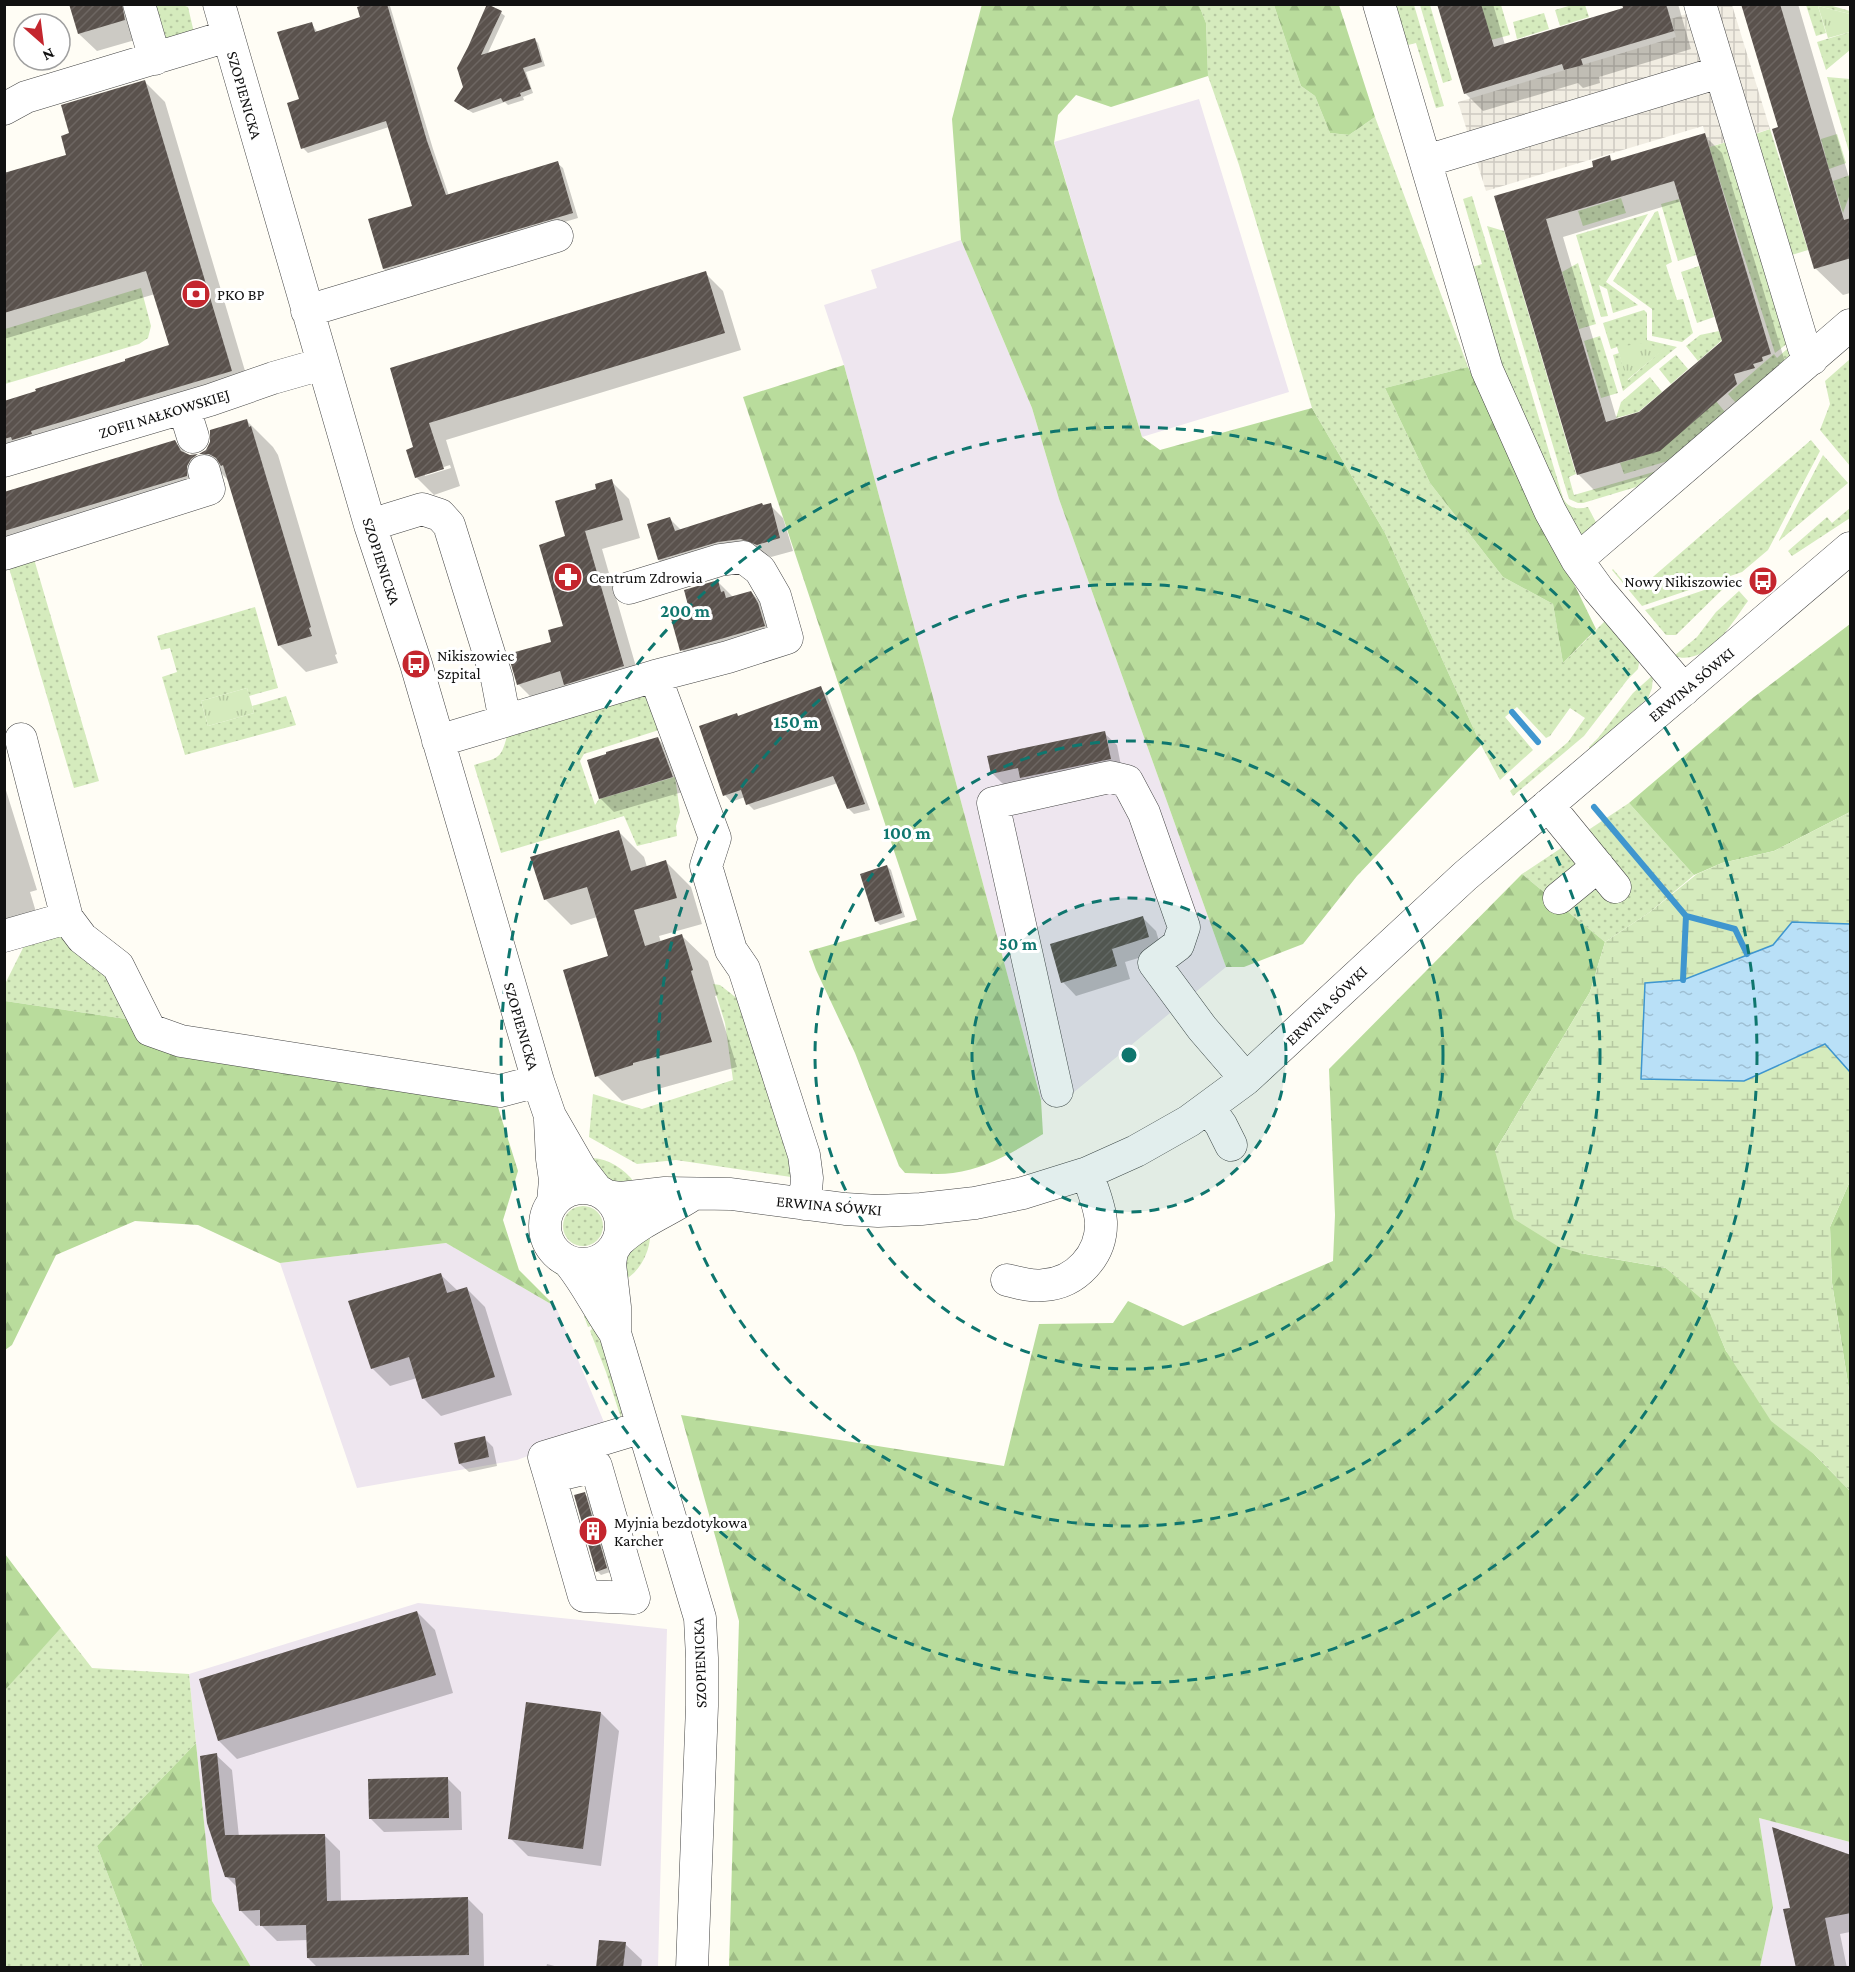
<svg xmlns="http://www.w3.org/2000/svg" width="1855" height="1972" viewBox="0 0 1855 1972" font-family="'Crimson Pro',serif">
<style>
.industrial{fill:#eee6ef}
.grass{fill:url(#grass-dots)}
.forest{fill:url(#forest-firs)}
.wetland{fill:url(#wetland-marsh)}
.park{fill:url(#park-tufts)}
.plaza{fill:url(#plaza-grid)}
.water{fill:url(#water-ripples);stroke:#3f96cf;stroke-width:1.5}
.shadow{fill:#0003;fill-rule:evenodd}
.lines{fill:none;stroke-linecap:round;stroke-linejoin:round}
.stream{stroke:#3f96cf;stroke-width:6}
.building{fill:url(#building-hatch);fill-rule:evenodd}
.minor-casing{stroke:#444;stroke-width:33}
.minor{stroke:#fff;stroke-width:32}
.ring{fill:none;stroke:#0f766e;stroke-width:3;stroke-dasharray:10 8}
.labels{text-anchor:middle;stroke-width:6;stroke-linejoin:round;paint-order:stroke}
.street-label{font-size:16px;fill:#111;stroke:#fff}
.poi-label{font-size:16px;fill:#111;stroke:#fff;text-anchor:start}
.centre{fill:#0f766e;stroke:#fff;stroke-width:3}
.ring-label{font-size:18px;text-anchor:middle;font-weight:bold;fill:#0f766e;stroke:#fff;stroke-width:6;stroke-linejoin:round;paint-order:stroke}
</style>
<defs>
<pattern id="grass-dots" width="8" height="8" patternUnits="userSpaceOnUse" patternTransform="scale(1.5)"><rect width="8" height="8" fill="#d5ebbd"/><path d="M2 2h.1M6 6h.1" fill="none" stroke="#b6c8a1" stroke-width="1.8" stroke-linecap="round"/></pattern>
<pattern id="forest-firs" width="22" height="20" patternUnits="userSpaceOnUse" patternTransform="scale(1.5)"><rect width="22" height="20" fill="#b9dc9c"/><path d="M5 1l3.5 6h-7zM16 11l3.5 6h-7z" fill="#9ebc85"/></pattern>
<pattern id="wetland-marsh" width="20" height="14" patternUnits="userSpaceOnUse" patternTransform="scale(1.5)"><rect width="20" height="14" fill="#d5ebbd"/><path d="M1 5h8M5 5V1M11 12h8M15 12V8" fill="none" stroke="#b6c8a1"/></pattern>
<pattern id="park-tufts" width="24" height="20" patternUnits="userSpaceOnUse" patternTransform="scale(1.5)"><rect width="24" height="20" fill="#d5ebbd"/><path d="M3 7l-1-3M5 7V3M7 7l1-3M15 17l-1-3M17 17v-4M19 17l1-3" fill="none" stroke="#b6c8a1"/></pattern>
<pattern id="plaza-grid" width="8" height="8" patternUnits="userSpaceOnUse" patternTransform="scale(1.5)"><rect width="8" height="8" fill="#f1ede2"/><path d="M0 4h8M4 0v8" fill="none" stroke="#cecac1"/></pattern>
<pattern id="water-ripples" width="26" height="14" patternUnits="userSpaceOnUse" patternTransform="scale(1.5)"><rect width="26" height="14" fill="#b9e0f7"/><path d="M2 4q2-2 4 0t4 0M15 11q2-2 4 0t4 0" fill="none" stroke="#9ebfd3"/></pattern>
<pattern id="building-hatch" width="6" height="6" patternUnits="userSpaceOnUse" patternTransform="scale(1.5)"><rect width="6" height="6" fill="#5a524d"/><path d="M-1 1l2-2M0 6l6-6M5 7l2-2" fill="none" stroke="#6d6662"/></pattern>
</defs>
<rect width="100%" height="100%" fill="#fffdf5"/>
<path class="industrial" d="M1199 99 1289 392 1142 437 1054 142Z
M961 240 1032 408 1059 499 1226 967 1068 1097 1041 1100 844 365 824 305 877 288 871 270Z
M446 1243 556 1307 606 1427 517 1460 357 1488 280 1263Z
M418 1603 667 1629 658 1967H251L212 1901 189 1674Z
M1759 1818 1850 1842V1967H1760L1773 1907Z"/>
<path class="grass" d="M156 5H182L188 7 195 37 168 45Z
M1199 5H1274L1301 86 1315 96 1330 133 1349 135 1375 117 1468 367 1385 388 1430 483 1503 577 1553 604 1563 663 1609 617 1644 658 1639 663 1638 669 1628 679 1584 736 1513 796 1510 791 1568 742 1585 718 1570 708 1550 736 1546 738 1517 707 1505 717 1533 750 1500 780 1481 745 1385 533 1312 408 1239 165 1208 76 1206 23Z
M1387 5H1414L1444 106 1436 108 1416 43 1400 47Z
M1420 5H1430L1452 80 1443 83Z
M1480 5H1501L1510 35 1491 40Z
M1572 5H1585L1589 17 1560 26 1555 10Z
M1806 5H1829L1850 11V14L1818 6 1826 33 1816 36Z
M1544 13 1549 29 1517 39 1513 22Z
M1850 32V50L1826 70 1817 42Z
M1827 77 1850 79V155Z
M1770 129 1808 250 1782 258 1747 137Z
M1837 134 1846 163 1829 169 1821 139Z
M1734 140 1793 339 1775 353 1709 147Z
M1850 175V194L1843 213 1833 181Z
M1472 196 1563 498C1568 508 1577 510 1588 507L1600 530 1581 539 1501 380 1466 269 1482 264 1463 199Z
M1621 198 1626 213 1583 226 1578 211Z
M1679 199 1696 255 1678 261 1661 204Z
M1658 211 1672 262 1666 265 1677 300 1683 299 1693 333 1682 342 1652 336V309L1613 281 1655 212Z
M1648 214 1606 282 1638 305 1613 313 1607 289 1599 285 1608 316 1601 317 1576 235Z
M1487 226 1504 231 1576 474 1569 477 1574 495 1657 471 1636 487 1583 503H1578L1569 499Z
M1578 263 1596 324 1579 329 1562 272Z
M1699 266 1714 317 1697 323 1681 272Z
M141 288 151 326 148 338 139 344 5 384V329Z
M1644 310 1647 313V340L1677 347 1623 391 1613 355 1619 353 1628 380 1663 349 1617 347 1611 349 1603 323Z
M1719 331 1722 340 1698 361 1686 346 1700 335Z
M1600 336 1618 393 1601 398 1584 341Z
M1794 343 1795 351 1736 403 1728 394 1774 354 1777 358Z
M1676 355 1688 369 1671 384 1659 369Z
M1850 359V466L1820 430 1830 404 1825 381Z
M1650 377 1662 392 1638 412 1616 418 1621 402Z
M1716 401 1725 412 1668 461 1624 474 1620 463 1659 450Z
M1811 440 1820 451 1768 550 1742 572 1642 606 1612 570 1613 569 1623 581 1629 577 1639 589Z
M1823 455 1848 483 1779 541V540Z
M1850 508V518L1792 556 1788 551 1827 517 1832 523Z
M34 559 99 781 74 788 9 568Z
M1731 581 1676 635H1666L1645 610Z
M1739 591 1748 601C1732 623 1707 667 1674 656L1697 637 1716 612Z
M255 607 278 688 249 696 247 688 201 701 208 726 254 713 252 706 286 696 296 725 185 755 162 677 177 672 170 648 161 650 157 636Z
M1653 675 1652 688 1648 698 1590 749 1589 747 1598 738 1633 693Z
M651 691 662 729 584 754 580 761 595 805 599 799 675 777 680 812 676 826 677 836 637 846 624 816 501 853 474 765C500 757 501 760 508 732Z
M1629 803 1694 875 1650 912 1605 942 1522 874Z
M38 933 62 936 114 972 133 1020 5 1001 4 986 26 942Z
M713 984 720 985 743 1003 793 1171 791 1177 676 1160 637 1164 589 1137 593 1094 642 1109 733 1080 725 1023Z
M593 1158C608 1159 625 1169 634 1182L620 1191 584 1160Z
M539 1192 545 1195C535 1216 530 1238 547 1258 553 1265 557 1268 561 1277 525 1253 522 1229 539 1192Z
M563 1226a20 20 0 1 1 40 0a20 20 0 1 1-40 0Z
M650 1236C650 1251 640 1271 626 1279L619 1260Z
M590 1314C600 1337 627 1395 621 1418L606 1372 590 1331 592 1329 591 1326 588 1327 584 1316Z
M61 1628 92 1668 189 1674 196 1743 97 1846 143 1967H5L4 1690Z"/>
<path class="forest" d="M982 4 1199 5 1206 23 1208 76 1111 107 1076 95 1058 115 1054 143 1142 437 1160 450 1312 408 1385 533 1481 745 1357 876 1303 944 1244 967H1226L1059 499 1032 408 961 240 952 119Z
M1274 5H1339L1375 117 1349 135 1330 133 1315 96 1301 86Z
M844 365 1041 1100 1043 1134C1014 1152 987 1168 953 1173 938 1175 921 1173 905 1173L899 1166 855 1053 816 970 809 951 917 920 743 397Z
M1468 367 1596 629 1563 663 1553 604 1503 577 1430 483 1385 388Z
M1850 624V812L1774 851 1722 863 1694 875 1629 803 1750 700Z
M1522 874 1605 942 1590 992 1495 1151 1580 1253 1666 1268 1706 1302 1726 1351 1815 1455 1850 1491V1842L1759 1818 1773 1907 1760 1967H729L739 1621 681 1415 1004 1466 1039 1324 1113 1323 1128 1301 1183 1326 1333 1261 1335 1215 1329 1069Z
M5 1001 133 1020 497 1104 518 1171 503 1220 519 1270 556 1307 446 1243 280 1263 198 1225 135 1221 56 1255 12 1345 5 1350Z
M1850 1181V1396L1832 1283 1830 1227Z
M5 1554 61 1628 5 1690H4Z
M196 1743 212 1901 251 1967H143L97 1846Z"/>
<path class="wetland" d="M1850 812V1181L1830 1227 1832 1283 1850 1396V1491L1815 1455 1771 1421 1726 1351 1705 1302 1666 1268 1580 1253 1559 1247 1514 1219 1495 1151 1590 992 1605 942 1650 912 1697 874 1722 863 1774 851Z"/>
<path class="park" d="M1818 6 1850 14V32L1828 38Z
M1645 343 1664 349 1627 380 1617 347Z
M247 688 254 713 208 726 201 701Z"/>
<path class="plaza" d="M1708 5H1732L1770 129 1709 147 1703 126 1486 191 1458 102 1676 37 1671 19 1695 11Z"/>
<path class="water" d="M1792 922 1850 924V1072L1825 1044 1744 1081 1641 1079 1645 983 1683 980 1773 945Z"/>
<path class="shadow" d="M71 4H135L142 38 97 51 79 34Z
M372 4H388L390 6 433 149 449 196 557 163 563 168 578 218 390 274 384 269 369 220 414 207 389 127 308 153 303 148 301 100 311 23 318 33 362 18Z
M1438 4H1493L1505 45 1624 9 1623 4H1678L1691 49 1599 77 1600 83 1583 88 1578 83 1483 111 1465 93Z
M1742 4H1798L1850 181V293L1843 295 1815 268 1780 128Z
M501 13 505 16 487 55 534 39 538 43 545 66 526 72 533 93 523 97 524 100 508 105 505 102 473 113 460 105 465 87Z
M145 82 165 102 251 391 4 464V403L171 346 155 294 4 339V175L68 156 71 134Z
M1704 135 1722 153 1788 372 1678 468 1596 492 1578 474 1496 197 1595 168 1609 157 1614 162ZM1682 201 1723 341 1639 414 1617 420 1563 237Z
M705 273 723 291 741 350 446 440 460 486 434 495 416 477 415 448 392 369ZM450 465 451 468 425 476V473Z
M246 420 273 447 278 455 337 654 335 655 338 663 306 672 279 645 228 480 202 454Z
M175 442 189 456H198L219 478 4 560V493Z
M611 481 629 499 640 538 602 549 641 684 536 702 518 684 565 627 567 537 598 490Z
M770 505 783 518 793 551 771 557 757 552 672 573 659 560 670 519 681 530Z
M717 581 733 597 751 592 769 611 782 644 700 668 682 650 691 610Z
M820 688 827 695 870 810 854 814 848 808 838 783 754 810 748 804 745 797 731 802 725 795 739 717Z
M1104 733 1117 745 1122 771 1005 786 993 774Z
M658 739 671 752 686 791 614 812 600 798Z
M4 784 37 890 30 892 36 912 4 921Z
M619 832 644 857 647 867 665 861 691 887 702 924 659 936 661 942 682 936 708 961 718 995 715 996 737 1067 658 1089V1090L622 1101 597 1076 610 957 597 917 571 925 545 899Z
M887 866 891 870 905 917 880 925 876 921Z
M1142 917 1156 931 1162 951 1125 962 1130 979 1076 996 1063 982Z
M441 1275 458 1291 467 1289 485 1307 512 1395 441 1416 423 1398 417 1378 390 1386 372 1368Z
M484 1438 493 1447 497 1466 469 1472 460 1464Z
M584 1494 588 1497 610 1572 601 1575 597 1571Z
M417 1612 435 1630 453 1693 237 1759 219 1741 201 1680Z
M601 1713 619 1731 601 1866 528 1856 510 1838Z
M216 1755 232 1770 239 1837 325 1836 340 1851 341 1902 468 1899 483 1914 484 1968H318L308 1958V1940L277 1941 261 1925 256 1926 240 1910 238 1888 226 1876Z
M448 1779 461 1792 462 1830 384 1832 371 1819Z
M1850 1856V1932L1840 1934 1847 1968H1797L1792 1909Z
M625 1944 642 1960 641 1968H598Z
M547 1964 562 1968H546Z"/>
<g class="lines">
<path class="stream" d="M1512 712 1538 742
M1594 807 1686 916 1735 929 1747 954
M1683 980 1686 916"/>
</g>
<path class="building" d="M69 4H122L125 20 78 34Z
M367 4H387L427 141 446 195 558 161 573 213 383 269 368 219 412 206 386 121 301 149 287 103 299 99 277 32 312 22 315 32 360 17 357 7Z
M487 4 502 11 481 55 535 38 542 62 523 68 531 89 520 93 521 96 503 102 501 98 468 110 454 101 463 87 457 68 468 47Z
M1437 4H1481L1494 47 1623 8 1622 4H1666L1674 31 1581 59 1583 65 1564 70 1562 64 1464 94Z
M1741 4H1780L1844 220 1851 218V258L1814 269 1772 129 1778 127Z
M145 80 232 371 31 431 32 434 12 440 11 437 4 439V401L36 391 35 389 125 361V359L169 345 146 271 4 313V173L66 155 61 136 69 133 61 105Z
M1705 133 1771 354 1762 357 1763 361 1753 364 1755 368 1734 374 1737 384 1660 451 1577 475 1494 196 1593 167 1592 161 1610 155 1611 161ZM1674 181 1722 341 1639 412 1606 422 1546 219Z
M706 271 725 333 429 423 444 469 415 478 406 450 413 447 390 368Z
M247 419 249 427 251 426 311 627 309 628 312 636 278 646 223 465 221 466 216 458 209 454H199L206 450 210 442V430Z
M175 440 181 451 190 455 198 454 191 459 187 466V476L4 531V492Z
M612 479 623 520 585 531 624 666 564 685 560 671 517 685 508 654 551 642 548 630 563 626 539 545 565 536 555 501 596 489 595 484Z
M762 503 763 505 771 503 780 538 757 545 741 539 718 542 658 560 647 524 670 517 675 531Z
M718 580 721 592 724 591 726 598 751 591 758 603 765 626 680 651 670 615 689 609 684 590Z
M821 686 865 804 847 809 833 776 746 805 741 790 723 796 699 726 737 713 738 716Z
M1105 731 1111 759 1020 778 1018 768 991 774 987 756Z
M658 737 673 777 599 799 587 760 606 754V752Z
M619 830 631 871 666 860 677 898 634 910 645 946 682 934 693 970 691 971 712 1042 633 1063V1065L595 1077 563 970 608 956 587 887 544 900 530 857Z
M887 865 902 913 875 922 860 874Z
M1143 916 1149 937 1112 949 1117 966 1061 983 1050 944Z
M441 1273 447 1293 467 1287 495 1377 422 1399 409 1357 371 1369 348 1301Z
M485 1436 489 1457 459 1464 454 1443Z
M585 1492 607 1568 596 1572 574 1495Z
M417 1611 436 1675 218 1741 199 1679Z
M526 1702 601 1712 583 1849 508 1839Z
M217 1753 225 1835 325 1834 327 1901 468 1897 469 1955 307 1958 306 1925 260 1926V1910L239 1911 235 1878 225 1877 207 1823 200 1756Z
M448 1777 449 1818 369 1819 368 1779Z
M1772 1827 1851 1855V1913L1825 1918 1835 1968H1796L1783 1909 1790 1908Z
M599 1940 626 1942 623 1968H596Z"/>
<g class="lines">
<g class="minor-casing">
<path id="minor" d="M139 4 155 59
M219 4 370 525 416 664 538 1081 550 1116 580 1168 597 1190
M1379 4 1487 370 1550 511 1577 560 1598 589 1684 690
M1700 4 1804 348 1812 359
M4 109 26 97 228 36
M1426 161 1720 72
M307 311 557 236
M184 408 193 437
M4 461 210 400 273 378 322 364
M370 525 422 509 440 515 449 525 497 679 505 721
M4 554 209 489 204 471
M1577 560 1850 325
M655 676 715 838 706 866 731 950 744 969 804 1155 807 1178 805 1204
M21 739 67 918 82 938 118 966 150 1030 181 1041 500 1091 538 1081
M438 741 655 676 728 657 787 638 775 596 760 570 743 557 720 560 629 588
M1548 805 1615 887
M1559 898 1598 866
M4 936 67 918
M1057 1091 993 803 1110 777 1127 781 1144 813 1184 927 1178 945 1154 963 1202 1028 1246 1079
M1209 1108 1221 1125 1231 1145
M550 1120 552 1159 555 1180 553 1202
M545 1226a38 38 0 1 1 76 0a38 38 0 1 1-76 0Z
M607 1196 621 1198 665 1193 731 1194 845 1209 878 1211 921 1209 975 1203 1023 1193 1087 1173 1136 1151 1189 1121 1246 1079 1465 876 1850 548
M619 1241C640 1221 668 1211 692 1195
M612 1251 610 1264 615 1307V1333L700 1618 702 1658V1706L692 1968
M568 1261C586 1282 598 1309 615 1333
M1007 1280C1019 1283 1032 1287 1044 1285 1076 1283 1102 1255 1101 1222 1100 1206 1092 1188 1087 1173
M550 1477 596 1466 634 1598 584 1596 550 1477 544 1457 643 1427"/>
</g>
<use href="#minor" class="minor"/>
</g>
<circle cx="1129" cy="1055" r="157" fill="#0f766e" fill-opacity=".12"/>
<g class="ring">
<circle cx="1129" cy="1055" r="157"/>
<circle cx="1129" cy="1055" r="314"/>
<circle cx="1129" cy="1055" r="471"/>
<circle cx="1129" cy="1055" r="628"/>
</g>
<defs>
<g id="bank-disc" transform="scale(1.5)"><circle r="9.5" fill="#c4262e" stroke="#fff"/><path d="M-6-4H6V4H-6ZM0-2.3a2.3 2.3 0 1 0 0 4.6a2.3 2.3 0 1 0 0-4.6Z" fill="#fff"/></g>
<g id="pharmacy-disc" transform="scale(1.5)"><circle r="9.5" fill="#c4262e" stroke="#fff"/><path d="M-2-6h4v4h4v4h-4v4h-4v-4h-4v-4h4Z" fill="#fff"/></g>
<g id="bus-disc" transform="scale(1.5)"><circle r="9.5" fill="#c4262e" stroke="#fff"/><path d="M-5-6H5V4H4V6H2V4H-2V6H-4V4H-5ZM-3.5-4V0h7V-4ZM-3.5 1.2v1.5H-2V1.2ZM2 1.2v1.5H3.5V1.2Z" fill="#fff"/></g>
<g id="building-disc" transform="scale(1.5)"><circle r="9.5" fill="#c4262e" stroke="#fff"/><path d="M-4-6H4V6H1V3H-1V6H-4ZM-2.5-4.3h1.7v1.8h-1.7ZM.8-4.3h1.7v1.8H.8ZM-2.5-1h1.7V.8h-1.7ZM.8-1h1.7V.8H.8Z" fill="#fff"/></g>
</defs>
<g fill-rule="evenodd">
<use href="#bank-disc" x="196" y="294"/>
<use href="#pharmacy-disc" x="568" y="577"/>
<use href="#bus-disc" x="1763" y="581"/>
<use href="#bus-disc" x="416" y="664"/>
<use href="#building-disc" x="593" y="1531"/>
</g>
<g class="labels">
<g class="street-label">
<text transform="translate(245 95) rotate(74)" y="6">SZOPIENICKA</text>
<text transform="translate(164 413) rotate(-17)" y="6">ZOFII NAŁKOWSKIEJ</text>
<text transform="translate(382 561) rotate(72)" y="6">SZOPIENICKA</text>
<text transform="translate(1691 684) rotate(-40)" y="6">ERWINA SÓWKI</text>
<text transform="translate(1326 1005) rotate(-44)" y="6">ERWINA SÓWKI</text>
<text transform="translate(522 1026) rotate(74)" y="6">SZOPIENICKA</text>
<text transform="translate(829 1205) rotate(5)" y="6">ERWINA SÓWKI</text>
<text transform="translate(699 1663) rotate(-92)" y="6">SZOPIENICKA</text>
</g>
<g class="poi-label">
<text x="217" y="300">PKO BP</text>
<text x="589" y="583">Centrum Zdrowia</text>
<text x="1742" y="587" text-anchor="end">Nowy Nikiszowiec</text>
<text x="437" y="661">Nikiszowiec<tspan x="437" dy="18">Szpital</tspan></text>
<text x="614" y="1528">Myjnia bezdotykowa<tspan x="614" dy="18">Karcher</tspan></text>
</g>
</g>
<circle cx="1129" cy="1055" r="9" class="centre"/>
<g class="ring-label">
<text x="685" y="617">200 m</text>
<text x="796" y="728">150 m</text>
<text x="907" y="839">100 m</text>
<text x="1018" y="950">50 m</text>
</g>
<rect width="1855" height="1972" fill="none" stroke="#111111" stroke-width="12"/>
<g transform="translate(42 42) rotate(152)"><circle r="28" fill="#ffffff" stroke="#a0a0a0" stroke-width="1.5"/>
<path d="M0-4.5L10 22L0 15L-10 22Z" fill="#c4262e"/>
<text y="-9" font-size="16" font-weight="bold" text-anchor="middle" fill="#111111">N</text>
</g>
</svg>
